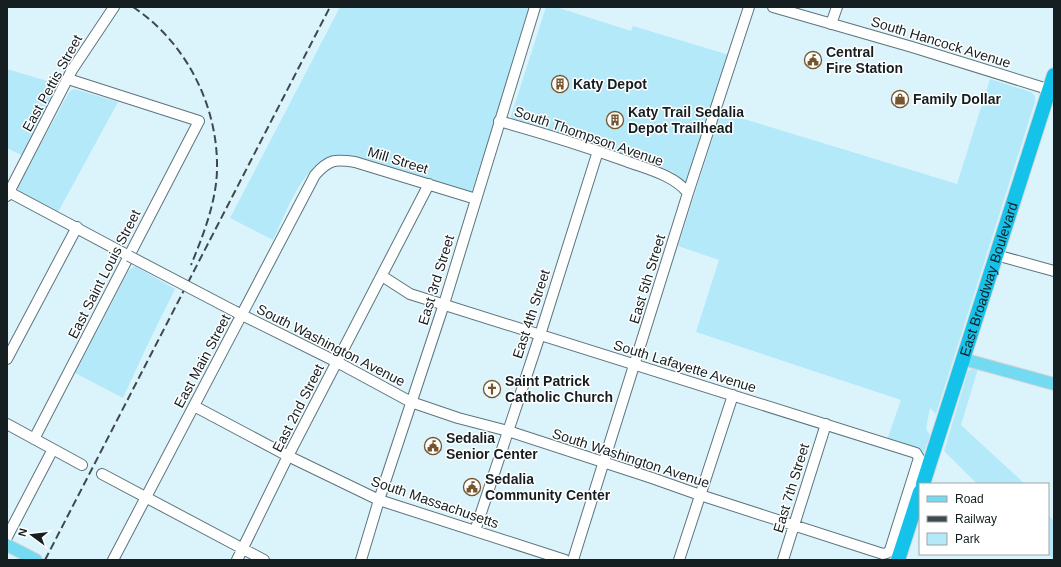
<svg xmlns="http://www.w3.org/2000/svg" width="1061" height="567" viewBox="0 0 1061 567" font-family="Helvetica,sans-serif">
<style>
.green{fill:#b4e9fa}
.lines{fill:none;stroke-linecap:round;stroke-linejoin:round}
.minor-casing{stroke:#5e747b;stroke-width:12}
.major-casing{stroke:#d5d6d7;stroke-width:14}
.highway-casing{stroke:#d5d6d7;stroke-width:16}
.minor{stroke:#fff;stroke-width:10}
.major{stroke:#73daf2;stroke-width:12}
.highway{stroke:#15c2e9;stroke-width:14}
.rail{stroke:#3d494d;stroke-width:2;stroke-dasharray:8 4;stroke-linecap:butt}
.minor-bridge-casing{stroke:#5e747b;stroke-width:12;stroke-linecap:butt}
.minor-bridge{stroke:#fff;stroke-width:10}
.labels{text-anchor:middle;stroke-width:3;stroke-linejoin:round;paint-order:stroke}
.street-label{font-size:14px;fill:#151e21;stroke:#fff}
.poi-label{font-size:14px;font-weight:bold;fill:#151e21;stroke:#fff;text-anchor:start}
</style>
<rect width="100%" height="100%" fill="#dbf4fc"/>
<path class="green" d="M340 7H531L500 106 471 194 345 162C340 161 334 160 329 160 302 164 284 218 273 240L230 218Z
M546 7H556L631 31 633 26 729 55 686 183 672 171 512 120 511 116Z
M7 69 54 83 57 86 58 91 25 157 7 148Z
M990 79 1031 92 1035 96V102L936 414 930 408 926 429 930 435 923 456 886 443 901 400 696 332 719 260 678 246 721 112 957 184Z
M74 89 118 102 57 214 19 194 18 190V186L69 92Z
M135 266 175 289 147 346 123 398 75 373 129 270Z
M973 368 978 369 961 425 1025 484H977L944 451 968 371Z
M1048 515 1054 521V560L1048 554Z"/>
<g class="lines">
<g class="minor-casing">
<path id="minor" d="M773 7 912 47 1054 91
M831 24 837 7
M499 121C542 133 584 146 626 161 647 169 674 175 688 193
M7 191 129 256
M7 196 72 70 114 7
M996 255 1054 271
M236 312 337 362 411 402 458 418 508 431 652 478 700 495 883 554 887 553 890 550 919 458 916 453 410 294 382 276
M7 359 77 227
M194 406 288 456 379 500 565 560
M7 424 82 465
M34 439 199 121 68 79
M102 474 264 560
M475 531 540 335 598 151
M7 537 53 449
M113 560 315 175C329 159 335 159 355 162L476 199
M237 560 288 456 429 184
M361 560 379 500 444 304 535 7
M573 560 688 193 749 7
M679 560 733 395
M783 560 826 424"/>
</g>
<g class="major-casing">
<path id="major" d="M963 359 1054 384
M7 545 36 560"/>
</g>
<g class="highway-casing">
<g id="highway">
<path id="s1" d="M923 484 1054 75"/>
<path d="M898 560 920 492"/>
</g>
</g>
<use href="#minor" class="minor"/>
<use href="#major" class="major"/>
<use href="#highway" class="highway"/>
<path class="rail" d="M133 7C186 42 218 106 217 168 217 200 203 236 191 265
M45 560 330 7"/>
<g class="minor-bridge-casing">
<path id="minor-bridge" d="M129 256 236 312"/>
</g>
<use href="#minor-bridge" class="minor-bridge"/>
</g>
<defs>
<g id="civic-ring" transform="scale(0.9)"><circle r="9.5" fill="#fff" stroke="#77552d" stroke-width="1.5"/><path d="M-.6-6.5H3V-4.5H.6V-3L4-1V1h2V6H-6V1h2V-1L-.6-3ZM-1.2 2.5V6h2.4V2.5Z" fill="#77552d"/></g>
<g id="building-ring" transform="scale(0.9)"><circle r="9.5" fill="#fff" stroke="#77552d" stroke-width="1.5"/><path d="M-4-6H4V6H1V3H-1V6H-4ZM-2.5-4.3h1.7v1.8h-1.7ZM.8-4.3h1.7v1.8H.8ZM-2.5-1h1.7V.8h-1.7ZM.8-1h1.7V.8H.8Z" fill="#77552d"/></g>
<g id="shop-ring" transform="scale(0.9)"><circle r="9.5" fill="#fff" stroke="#77552d" stroke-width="1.5"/><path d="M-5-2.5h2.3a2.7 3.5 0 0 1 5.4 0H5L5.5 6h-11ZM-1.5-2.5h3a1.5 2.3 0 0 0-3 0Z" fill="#77552d"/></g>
<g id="church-ring" transform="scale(0.9)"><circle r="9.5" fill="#fff" stroke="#77552d" stroke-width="1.5"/><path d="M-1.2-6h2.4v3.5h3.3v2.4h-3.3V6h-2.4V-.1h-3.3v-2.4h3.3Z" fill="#77552d"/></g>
</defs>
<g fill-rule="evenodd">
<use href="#civic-ring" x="813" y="60"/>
<use href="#building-ring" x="560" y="84"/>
<use href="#shop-ring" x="900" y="99"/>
<use href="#building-ring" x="615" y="120"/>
<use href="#church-ring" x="492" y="389"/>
<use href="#civic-ring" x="433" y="446"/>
<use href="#civic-ring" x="472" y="487"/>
</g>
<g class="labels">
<g class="street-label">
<text transform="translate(941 42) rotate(17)" y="5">South Hancock Avenue</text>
<text transform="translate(52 83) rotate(-61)" y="5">East Pettis Street</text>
<text transform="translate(589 136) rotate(19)" y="5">South Thompson Avenue</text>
<text transform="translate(398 160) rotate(17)" y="5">Mill Street</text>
<text transform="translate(104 274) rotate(-63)" y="5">East Saint Louis Street</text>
<text transform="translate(647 279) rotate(-73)" y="5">East 5th Street</text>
<text dy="5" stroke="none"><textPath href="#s1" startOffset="215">East Broadway Boulevard</textPath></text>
<text transform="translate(436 280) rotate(-73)" y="5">East 3rd Street</text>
<text transform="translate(531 314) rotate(-72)" y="5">East 4th Street</text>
<text transform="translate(331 345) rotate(27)" y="5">South Washington Avenue</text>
<text transform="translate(202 361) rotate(-62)" y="5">East Main Street</text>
<text transform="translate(685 366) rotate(17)" y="5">South Lafayette Avenue</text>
<text transform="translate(298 408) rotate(-63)" y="5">East 2nd Street</text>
<text transform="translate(631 458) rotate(18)" y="5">South Washington Avenue</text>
<text transform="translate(791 488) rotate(-73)" y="5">East 7th Street</text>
<text transform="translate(435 502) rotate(19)" y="5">South Massachusetts</text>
</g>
<g class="poi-label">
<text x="826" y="57">Central<tspan x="826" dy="16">Fire Station</tspan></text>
<text x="573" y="89">Katy Depot</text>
<text x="913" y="104">Family Dollar</text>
<text x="628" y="117">Katy Trail Sedalia<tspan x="628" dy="16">Depot Trailhead</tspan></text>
<text x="505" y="386">Saint Patrick<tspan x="505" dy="16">Catholic Church</tspan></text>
<text x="446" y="443">Sedalia<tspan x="446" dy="16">Senior Center</tspan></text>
<text x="485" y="484">Sedalia<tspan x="485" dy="16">Community Center</tspan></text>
</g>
</g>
<rect width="1061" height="567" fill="none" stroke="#151e21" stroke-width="16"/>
<rect x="919" y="483" width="130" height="72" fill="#ffffff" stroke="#a1a5a6"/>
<rect x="927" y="496" width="20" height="6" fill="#73daf2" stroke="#a1a5a6"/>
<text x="955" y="503" font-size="12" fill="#151e21">Road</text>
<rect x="927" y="516" width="20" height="6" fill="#3d494d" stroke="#a1a5a6"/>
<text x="955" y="523" font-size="12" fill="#151e21">Railway</text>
<rect x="927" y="533" width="20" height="12" fill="#b4e9fa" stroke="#a1a5a6"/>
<text x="955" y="543" font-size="12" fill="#151e21">Park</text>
<g transform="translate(32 535) rotate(285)" stroke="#ffffff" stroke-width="3" paint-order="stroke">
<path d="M0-3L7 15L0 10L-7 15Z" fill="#151e21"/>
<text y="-6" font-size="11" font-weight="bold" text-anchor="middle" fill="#151e21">N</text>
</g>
</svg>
